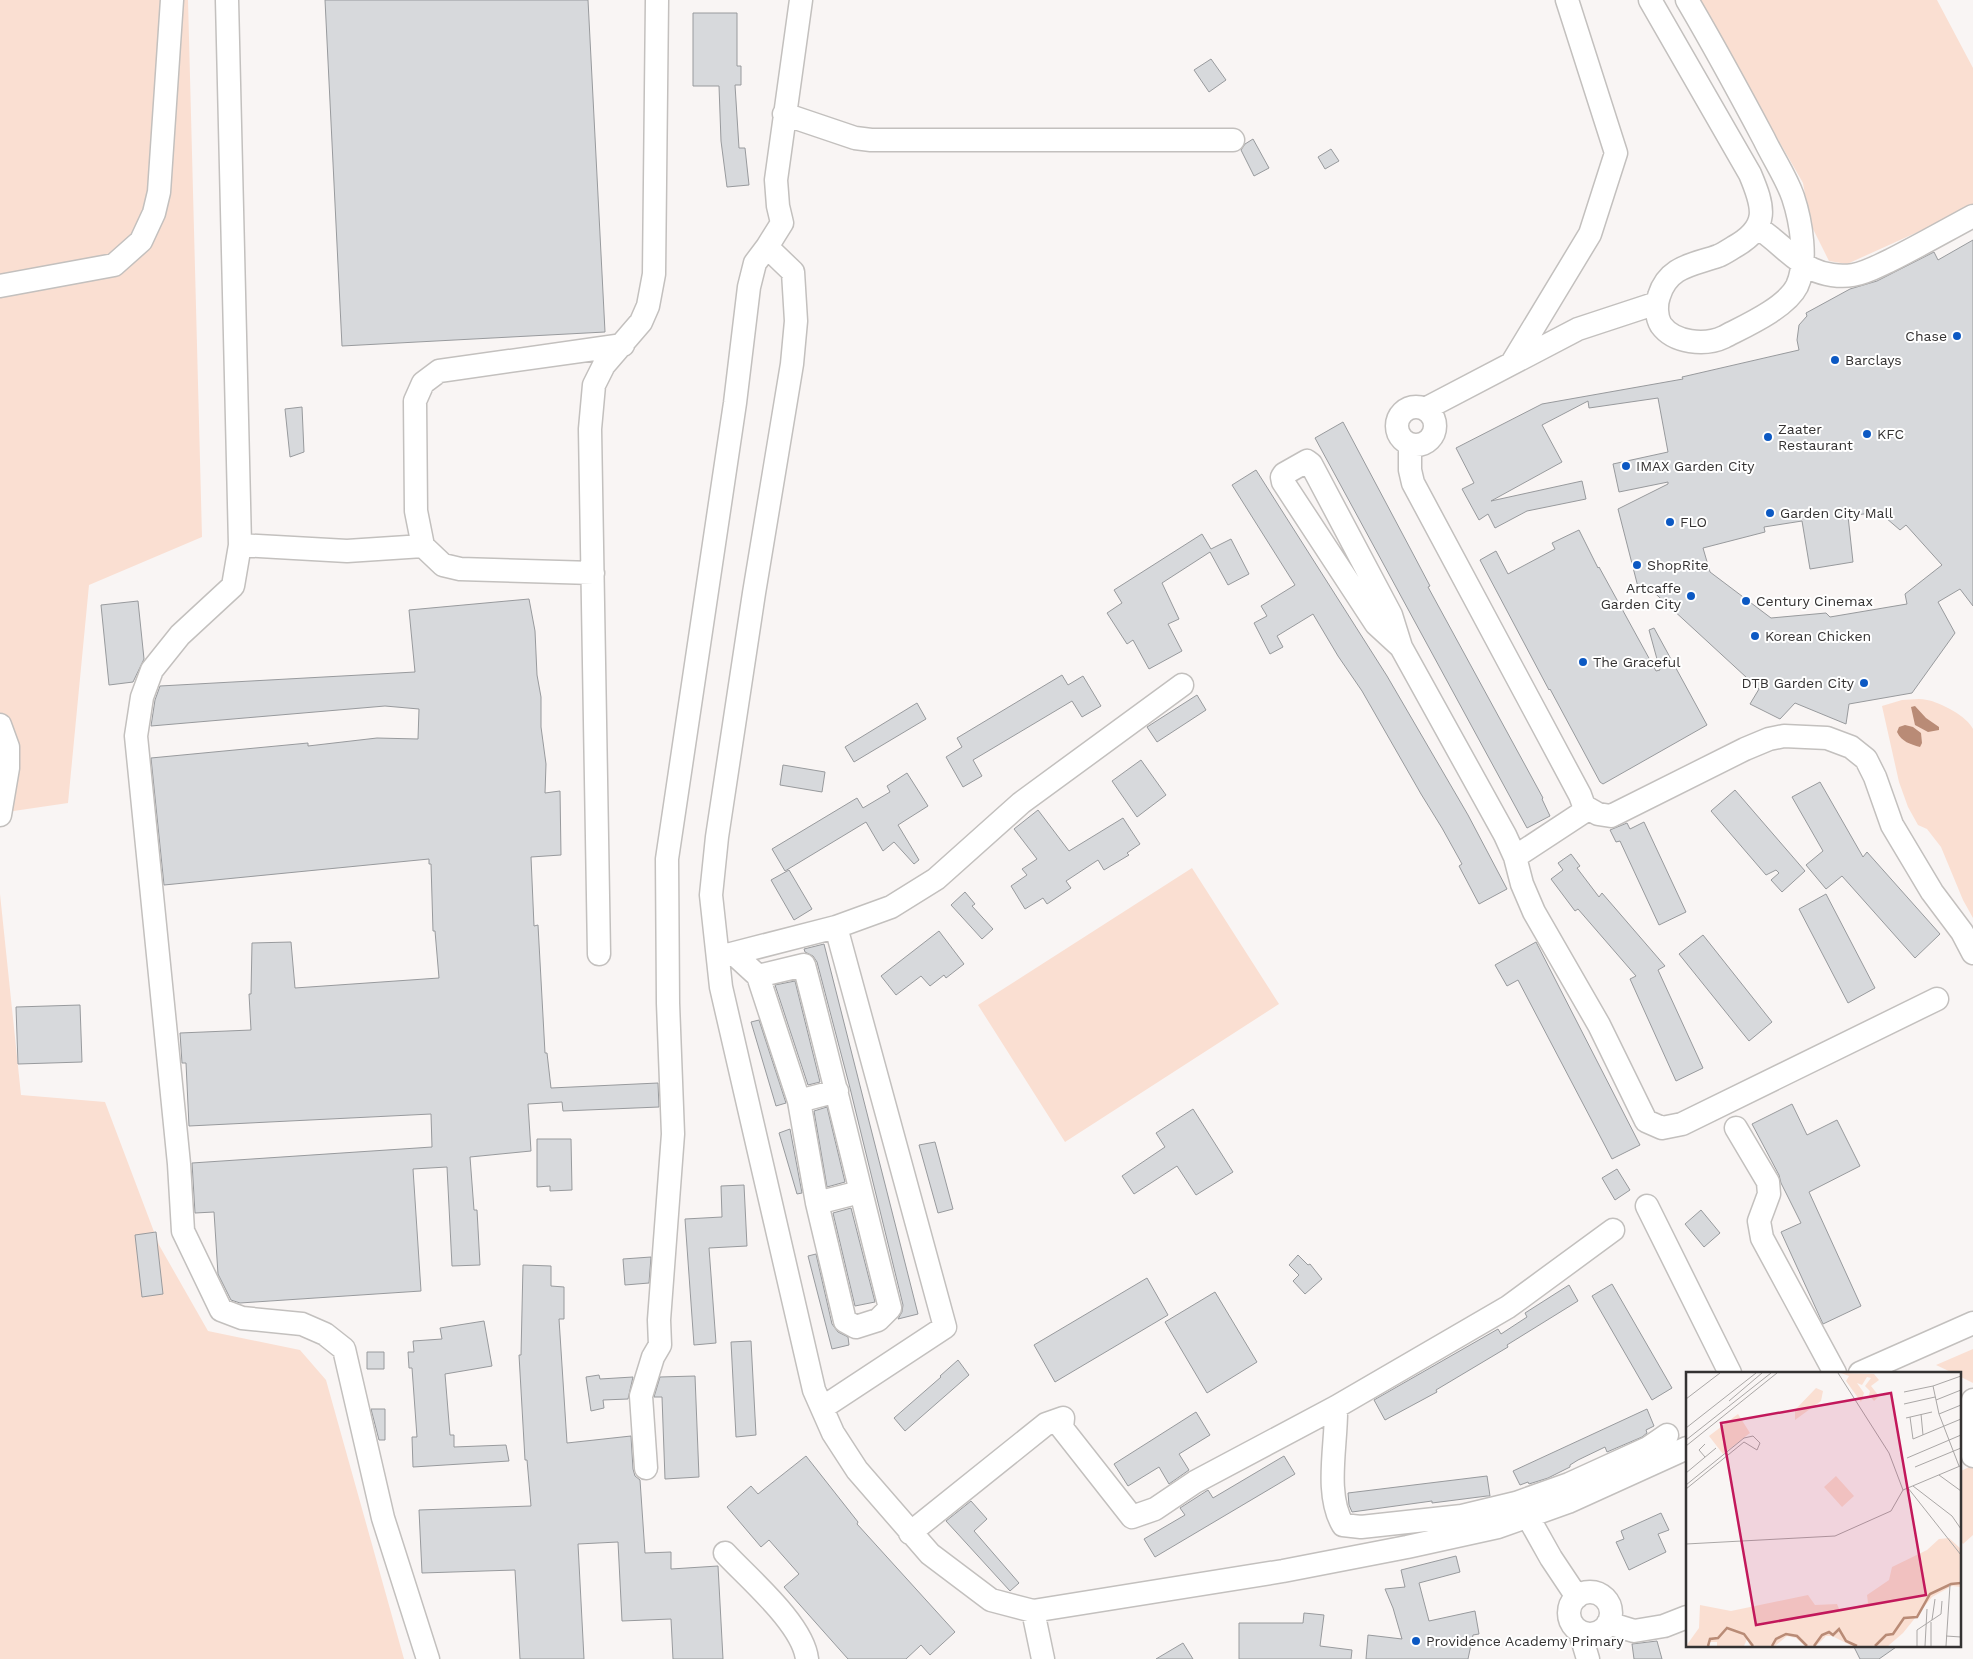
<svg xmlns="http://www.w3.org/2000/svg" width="1973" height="1659" viewBox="0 0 1973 1659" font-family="'Work Sans',sans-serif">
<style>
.green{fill:#fadfd2}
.water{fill:#b98b76}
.building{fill:#d7d9dc;stroke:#989a9d;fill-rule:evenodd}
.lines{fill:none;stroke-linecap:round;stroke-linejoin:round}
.minor-casing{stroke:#c3c0be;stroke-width:25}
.minor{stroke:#fff;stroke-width:22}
.poi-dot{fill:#0c59c3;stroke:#fff;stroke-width:2}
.labels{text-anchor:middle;stroke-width:4;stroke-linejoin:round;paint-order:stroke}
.poi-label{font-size:14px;fill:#343232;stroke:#fff;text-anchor:start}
.inset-river{fill:none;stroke:#b98b76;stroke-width:2.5}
.inset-road{fill:none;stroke:#aaa7a6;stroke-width:1}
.view{fill:#c2185b;fill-opacity:0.15;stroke:#c2185b;stroke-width:2.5}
.inset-edge{fill:none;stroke:#343232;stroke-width:2.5}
</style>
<rect width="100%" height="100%" fill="#f9f5f4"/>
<path class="green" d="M0 0H188L202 537 89 585 68 803 0 813Z
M1698 0H1937L1973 68V207L1847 264 1829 261 1810 223 1803 183Z
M1902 700C1910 700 1919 698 1927 700 1940 702 1968 717 1973 729V918L1963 900 1941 847 1927 829 1918 825 1908 807 1899 782 1882 706Z
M1192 868 1279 1004 1065 1142 978 1005Z
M0 894 21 1095 105 1102 159 1245 208 1331 300 1350 326 1380 404 1659H0Z
M1973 1349V1383L1959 1376V1373H1953L1936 1365Z
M1973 1465V1535L1963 1544 1959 1539V1472Z"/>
<path class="water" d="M1915 706 1926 718 1939 727V730L1928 732 1915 725 1911 707Z
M1905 725 1913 727 1921 733 1922 743 1920 747C1910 744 1902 742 1897 732L1899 727Z"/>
<path class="building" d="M325 0H588L605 332 342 346Z
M693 13H737V66H741V85H735L739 148H745L749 185 727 187 721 141 719 86H693Z
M1211 59 1226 80 1209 92 1194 70Z
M1253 139 1269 168 1254 176 1241 150 1245 144Z
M1331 149 1339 161 1325 169 1318 157Z
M1973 240V606L1960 589 1938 602 1955 633 1912 693 1849 704 1846 724 1795 703 1780 719 1750 704 1759 689 1646 585 1638 587 1618 509 1668 484V482L1619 492 1613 464 1668 452 1658 398 1589 408 1588 401 1542 425 1562 462 1491 501 1582 481 1586 499 1527 511 1495 528 1488 514 1479 520 1462 489 1474 483 1456 448 1542 404 1683 379 1682 377 1799 350 1797 340 1799 325 1807 316 1806 313 1850 289 1877 281 1934 252 1938 260ZM1879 512 1900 530 1906 525 1942 565 1905 594 1907 604 1830 617 1826 613 1771 618 1710 572 1703 548 1765 532 1764 527 1802 521 1810 569 1853 562 1848 516Z
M302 407 304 452 290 457 285 409Z
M1343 422 1411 550 1430 586 1428 587 1543 798 1542 799 1550 816 1527 828 1315 438Z
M1256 470 1387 676 1468 815 1507 889 1479 904 1459 866 1462 864 1442 828 1421 794 1362 691 1338 656 1313 614 1277 636 1283 647 1270 654 1254 623 1267 616 1261 606 1295 585 1232 485Z
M1579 530 1598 568 1599 567 1656 671 1660 670 1649 630 1654 628 1707 725 1603 784 1600 782 1550 689 1549 690 1480 560 1496 551 1508 574 1555 549 1552 543Z
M1202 534 1211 549 1231 539 1249 574 1228 585 1210 552 1162 583 1179 619 1168 624 1182 651 1149 669 1133 640 1127 644 1107 613 1122 603 1114 590Z
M529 599 535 631 537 675 541 697V727L546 764 545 793 560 791 561 855 531 857 534 926 538 925 545 1053H547L551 1088 658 1083 659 1107 563 1111 562 1102 528 1104 531 1151 470 1157 474 1210H477L480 1265 452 1266 447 1167 413 1169 421 1291 240 1303 231 1300 218 1274 214 1212 195 1213 192 1163 432 1147 431 1114 189 1126 186 1063H182L180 1033 251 1030 249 994H251L252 943 291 942 295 988 439 978 435 931H433L431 864H429V859L164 885 151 758 308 743V746L377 738 418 739 419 709 385 706 151 726 155 700 160 686 415 672 409 610Z
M138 601 144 659 133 682 109 685 101 605Z
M1062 675 1068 685 1083 676 1101 706 1082 717 1072 701 973 760 982 776 963 787 946 757 962 747 957 738Z
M1197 695 1206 710 1157 742 1147 727Z
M917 703 926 719 854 762 845 747Z
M1141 760 1166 795 1137 817 1112 781Z
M783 765 825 772 822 792 780 785Z
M907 773 928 806 898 825 919 860 914 864 894 842 883 851 866 822 785 871 772 849 857 798 863 808 890 792 887 786Z
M1820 782 1863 857 1867 852 1940 934 1915 958 1842 876 1826 889 1806 865 1823 851 1792 797Z
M1735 790 1805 871 1782 892 1771 880 1779 873 1776 870 1766 875 1711 811Z
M1038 810 1069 851 1123 818 1140 844 1127 853 1129 855 1104 870 1098 860 1066 881 1071 888 1047 904 1043 898 1025 909 1011 886 1027 875 1022 869 1037 859 1014 829Z
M1644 822 1686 912 1659 925 1620 841 1616 842 1610 830 1627 823 1630 829Z
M1571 854 1580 866 1577 868 1599 897 1602 893 1665 966 1658 970 1703 1068 1676 1081 1630 979 1636 976 1578 909 1575 911 1551 879 1563 870 1558 863Z
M789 870 812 909 794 920 771 880Z
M965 892 975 904 972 906 993 929 982 939 951 905Z
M1826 894 1875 988 1848 1003 1799 909Z
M939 931 964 964 946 978 944 975 930 986 921 976 896 995 881 976Z
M1703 935 1772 1022 1749 1041 1679 954Z
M1536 942 1640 1145 1612 1159 1518 980 1507 986 1495 965Z
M824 944 918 1314 898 1319 902 1312 903 1305 850 1088 817 962 813 956 805 952 804 949Z
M795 981 820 1082 808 1085 775 985Z
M80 1005 82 1062 18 1064 16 1007Z
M759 1020 786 1103 776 1106 751 1022Z
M1792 1104 1807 1135 1837 1120 1860 1166 1809 1192 1861 1306 1823 1324 1781 1232 1801 1223 1781 1183 1779 1175 1752 1124Z
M827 1107 845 1182 827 1187 814 1111Z
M1193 1109 1233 1172 1196 1195 1177 1166 1134 1194 1122 1176 1165 1147 1156 1133Z
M790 1129 802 1193 797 1194 779 1133Z
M537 1139H571L572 1190 550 1191V1186L537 1187Z
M935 1142 953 1209 938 1213 919 1145Z
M1617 1169 1630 1190 1615 1200 1602 1178Z
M744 1185 747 1246 709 1248 716 1343 694 1345 685 1219 722 1217 721 1186Z
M851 1208 875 1302 855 1306 833 1213Z
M1701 1210 1720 1233 1704 1247 1685 1224Z
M156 1232 163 1294 142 1297 135 1235Z
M816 1254 832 1324 838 1332 848 1337 849 1345 832 1349 808 1256Z
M1298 1255 1308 1265 1310 1264 1322 1279 1305 1294 1293 1281 1299 1275 1289 1265Z
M651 1257 649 1283 625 1285 623 1259Z
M523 1265 551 1266V1286L564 1287V1319H559L567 1443 631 1436 633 1469 635 1476 640 1480 645 1553 671 1552V1569L718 1566 723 1659H673L671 1619 622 1621 618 1542 578 1544 584 1659H520L515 1570 422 1573 419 1510 531 1506 527 1460H525L519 1355H521Z
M1147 1278 1168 1315 1055 1382 1034 1345Z
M1612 1284 1672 1388 1652 1400 1592 1296Z
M1569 1285 1578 1301 1507 1345 1508 1347 1436 1390 1437 1392 1385 1420 1374 1400 1498 1329 1501 1334 1527 1317 1525 1313Z
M1215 1292 1257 1362 1207 1393 1165 1322Z
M484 1321 492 1366 445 1374 450 1435H454V1447L506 1445 509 1461 413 1467 412 1437H417L412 1368H409L408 1352H414L413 1341 442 1339 440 1328Z
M751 1341 756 1435 736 1437 731 1342Z
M367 1352H384V1369H367Z
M958 1360 969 1375 905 1431 894 1418 941 1377 940 1376Z
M599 1375 600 1379 633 1377 628 1399 603 1400 604 1408 591 1411 586 1377Z
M695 1376 699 1477 665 1479 662 1397H654L660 1377Z
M371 1409H385V1440H379Z
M1647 1409 1654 1426 1646 1430 1647 1433 1642 1437 1607 1452 1605 1447 1578 1460 1570 1465V1467L1548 1478 1529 1484 1528 1482 1520 1485 1513 1471Z
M1196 1412 1210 1435 1179 1454 1189 1470 1169 1484 1159 1467 1128 1486 1114 1464Z
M806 1456 858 1522 857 1524 955 1632 930 1655 921 1645 906 1659H848L784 1587 799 1574 769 1540 761 1547 727 1507 751 1486 758 1494Z
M1284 1456 1295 1474 1155 1557 1144 1539 1185 1515 1180 1508 1208 1490 1213 1498Z
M1487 1476 1490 1496H1487L1432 1503V1501L1352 1512 1349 1505 1348 1493Z
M971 1501 987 1519 974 1531 1019 1583 1010 1591 946 1521Z
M1661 1513 1669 1530 1658 1534 1666 1552 1629 1570 1616 1542 1624 1539 1621 1531Z
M1456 1556 1460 1572 1419 1583 1429 1621 1475 1611 1479 1634 1473 1635 1468 1659H1366L1368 1635 1402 1639 1393 1608 1385 1589 1405 1587 1401 1570Z
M1304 1613 1324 1615 1320 1646 1352 1650 1351 1659H1239V1623H1303Z
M1657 1641 1662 1659H1634L1632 1644Z
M1183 1643 1193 1659H1156Z
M1853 1645H1899L1879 1659H1860Z"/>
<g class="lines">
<g class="minor-casing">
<path id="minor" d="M227 0 240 545 233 586 180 635 152 670 142 697 136 736 179 1164 183 1231 221 1310 242 1318 302 1324 325 1334 344 1349 383 1518 428 1659
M801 0 776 180 778 206 782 223 767 247 793 272 796 321 792 364 754 593 717 837 711 895 721 987 814 1390 833 1433 857 1470 930 1554 991 1600 1033 1611 1283 1571 1407 1547 1498 1527 1568 1502 1687 1448
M1650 0 1750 174C1764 207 1770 227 1734 247 1729 250 1723 254 1718 256 1693 265 1668 266 1659 296 1656 304 1656 317 1661 325 1674 343 1705 346 1724 337 1745 326 1786 308 1797 286 1808 262 1801 221 1793 197 1786 177 1773 158 1764 139 1739 92 1714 46 1687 0
M784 114 855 138 871 140H1233
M1758 228C1777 240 1792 259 1812 269 1824 275 1840 277 1853 275 1866 273 1878 266 1889 261 1917 247 1945 231 1973 216
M0 286 114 265 141 241 154 213 159 192 172 0
M1512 363 1590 234 1616 153 1567 0
M1397 426a19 19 0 1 1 38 0a19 19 0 1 1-38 0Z
M1425 409 1578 329 1657 303
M1410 444V470L1413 483 1580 795 1584 806 1598 814 1611 816 1745 749 1769 739 1784 736 1827 738 1851 747 1866 759 1875 777 1892 825 1932 892 1962 932 1973 953
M240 545 347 551 423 546
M593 573 460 569 443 565 423 546 416 511 415 401 423 383 439 371 623 345
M1401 647 1376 624 1283 482 1282 477 1284 474 1307 461 1311 464 1391 615 1401 647 1505 835 1515 857 1522 884 1534 912 1599 1025 1646 1121 1662 1128 1682 1124 1937 999
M0 725 8 747V768L0 815
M1515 857 1588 809
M836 927 891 907 936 879 1021 803 1182 685
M599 954 590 429 594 385 604 365 641 322 648 306 654 274 657 0
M734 954 758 976 804 965C834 1079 861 1194 890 1308L878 1320 856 1327 845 1321 817 1203 799 1101 758 976
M723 956 836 927 945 1327 822 1408
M799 1101 837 1091
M1736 1128 1768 1182 1769 1194 1759 1221 1762 1238 1835 1373
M817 1203 860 1192
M1647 1206 1730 1373
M1860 1373 1973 1323
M1973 1400 1969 1421 1973 1456
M1336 1407C1337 1444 1324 1493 1343 1525L1361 1527 1462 1516 1516 1503 1569 1484 1648 1448 1667 1435
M646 1468 641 1396 653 1357 660 1345 659 1320 673 1134 668 1003 667 859 735 403 749 287 755 263 767 247
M1528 1517 1551 1558 1577 1597
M910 1533 1046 1424 1063 1418 1062 1428 1132 1517 1155 1509 1195 1482 1336 1407 1508 1307 1613 1230
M725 1553C749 1579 803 1624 807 1659
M1569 1613a21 21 0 1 1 42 0a21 21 0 1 1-42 0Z
M1033 1611 1043 1659
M1608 1623 1634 1631 1664 1626 1687 1617
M1580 1632 1588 1659"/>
</g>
<use href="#minor" class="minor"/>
</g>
<g class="poi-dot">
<circle cx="1957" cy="336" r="5"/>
<circle cx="1835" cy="360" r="5"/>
<circle cx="1867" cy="434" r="5"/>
<circle cx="1768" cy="437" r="5"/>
<circle cx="1626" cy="466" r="5"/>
<circle cx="1770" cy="513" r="5"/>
<circle cx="1670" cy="522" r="5"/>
<circle cx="1637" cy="565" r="5"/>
<circle cx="1691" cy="596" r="5"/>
<circle cx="1746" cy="601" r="5"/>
<circle cx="1755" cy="636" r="5"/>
<circle cx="1583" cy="662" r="5"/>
<circle cx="1864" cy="683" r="5"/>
<circle cx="1416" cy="1641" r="5"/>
</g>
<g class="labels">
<g class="poi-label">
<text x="1947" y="341" text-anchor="end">Chase</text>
<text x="1845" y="365">Barclays</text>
<text x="1778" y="434">Zaater<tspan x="1778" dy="16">Restaurant</tspan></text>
<text x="1877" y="439">KFC</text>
<text x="1636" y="471">IMAX Garden City</text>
<text x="1780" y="518">Garden City Mall</text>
<text x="1680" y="527">FLO</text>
<text x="1647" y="570">ShopRite</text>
<text x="1681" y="593" text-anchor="end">Artcaffe<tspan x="1681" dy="16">Garden City</tspan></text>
<text x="1756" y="606">Century Cinemax</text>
<text x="1765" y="641">Korean Chicken</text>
<text x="1593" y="667">The Graceful</text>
<text x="1854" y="688" text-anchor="end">DTB Garden City</text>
<text x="1426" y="1646">Providence Academy Primary</text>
</g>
</g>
<g transform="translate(1686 1372)">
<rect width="275" height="275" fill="#f9f5f4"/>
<path d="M155 1 188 2 193 8 185 14 193 24 188 29 183 23 184 19 179 14 185 6 181 5 176 13 171 11 178 21 175 30 160 9 163 4ZM130 16 137 19 135 29 109 48V38ZM52 42 64 61 37 82 23 64ZM150 104 168 124 156 135 138 115ZM263 166 275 177V215L266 214 246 225 217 261 202 274H166L146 264H140L130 274H119L110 266 101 264 89 274H64L61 267 58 274H31V270H24V274H0L13 256 14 233 45 239 122 223 129 233 151 232 154 239 182 231 181 223 203 208 206 195 241 178 253 167Z" fill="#fadfd2"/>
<path class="inset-river" d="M22 274 24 267 32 266 41 256 58 262 67 274M86 274 90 267 100 262 111 264 121 274M128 274 136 263 143 260 147 263 153 257 160 269 171 274M189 274 200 263 207 262 218 246 231 245 244 222 265 212 275 211"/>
<path class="inset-road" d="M247 14 253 42 273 94M218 20 247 14 275 4M0 27 34 1M250 28 275 18M43 29 76 1M218 32 249 25M235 42 237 63M253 42 275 33M224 45 227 67 275 47M220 46 246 40M0 56 70 1M0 68 85 1M0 74 91 1M19 85 13 78 19 72M221 86 275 63M229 95 275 76M0 101 30 76M253 103 275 119M0 113 58 66 67 64 74 71 71 78 58 70 0 117M227 114 266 144 275 157M222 116 275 183M217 118 274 94M0 172 149 164 205 139 217 118 203 81 152 1M246 248 249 227M245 250V274M260 264 275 265M231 274V258L255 242 256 229M239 274 241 237M260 274 264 213"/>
<path class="view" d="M205 21 240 223 70 253 35 51Z"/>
<rect width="275" height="275" class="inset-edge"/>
</g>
</svg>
